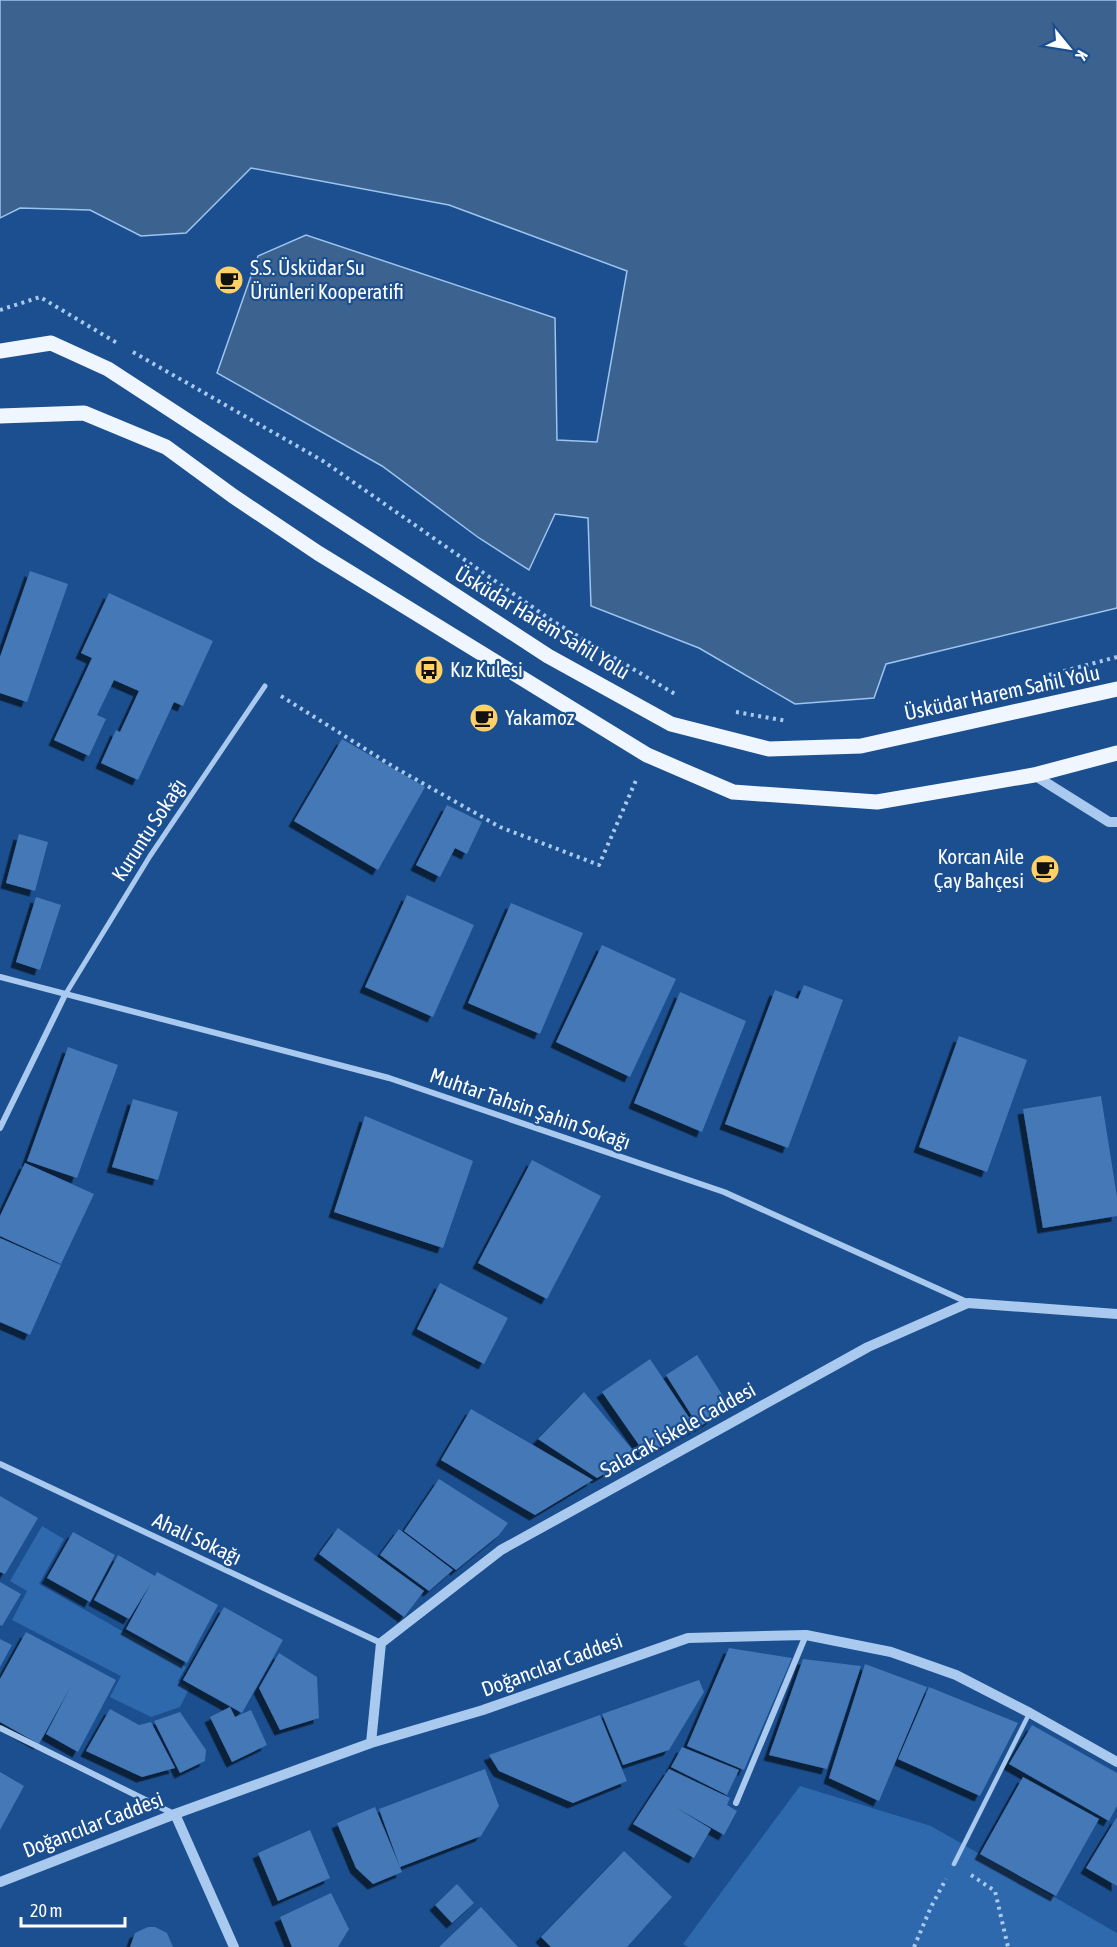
<svg xmlns="http://www.w3.org/2000/svg" width="1117" height="1947" viewBox="0 0 1117 1947" font-family="'Asap Condensed',sans-serif">
<style>
.green{fill:#2e69ad}
.water{fill:#3c6290;stroke:#9cc4f0;stroke-width:1.5}
.building{fill:#4478b7;filter:url(#shadow)}
.lines{fill:none;stroke-linecap:round;stroke-linejoin:round}
.path{stroke:#a9c9ee;stroke-width:4;stroke-dasharray:3 4.5;stroke-linecap:butt}
.service{stroke:#a9c9ee;stroke-width:4.5}
.pedestrian{stroke:#a9c9ee;stroke-width:5}
.minor{stroke:#a9c9ee;stroke-width:6}
.tertiary{stroke:#a9c9ee;stroke-width:10}
.primary{stroke:#f0f6ff;stroke-width:15}
.labels{text-anchor:middle;stroke-width:4.5;stroke-linejoin:round;paint-order:stroke}
.poi-label{font-size:21px;fill:#fff;stroke:#1b4f8f;text-anchor:start}
.street-label{font-size:21px;fill:#fff;stroke:#1b4f8f}
</style>
<defs>
<filter id="shadow"><feDropShadow dx="-5.5" dy="5.5" stdDeviation="0" flood-color="#0009"/></filter>
</defs>
<rect width="100%" height="100%" fill="#1b4f8f"/>
<path class="green" d="M42 1526 64 1539 39 1584 186 1667 178 1681 189 1689 180 1707 151 1717 110 1697 121 1676 12 1620 27 1591 10 1581Z
M800 1786 931 1826 1117 1933V1947H688L683 1944Z"/>
<path class="water" d="M0 0H1117V608L886 664 874 698 795 704 699 648 591 606 588 518 555 514 529 570 479 538 382 466 217 373 258 256 306 235 555 318 557 440 597 442 627 271 449 205 251 168 186 233 141 236 90 210 20 208 0 218Z"/>
<path class="building" d="M30 571 68 584 27 702 0 693V657Z
M109 593 213 641 183 706 174 702 138 780 101 763 116 730 120 732 139 691 114 680 97 715 106 719 89 756 54 740 92 658 81 653Z
M342 739 425 787 378 870 294 821Z
M447 805 482 822 467 854 455 848 440 877 416 865Z
M19 834 48 842 35 891 6 883Z
M407 895 474 925 433 1017 365 987Z
M36 897 61 905 40 970 16 962Z
M511 903 583 933 540 1034 468 1003Z
M602 945 676 979 630 1077 556 1042Z
M804 985 843 1000 788 1148 725 1124 775 990 798 999Z
M680 992 746 1021 702 1132 634 1103Z
M959 1036 1027 1060 987 1172 919 1147Z
M68 1047 118 1065 77 1178 27 1161Z
M1101 1096 1117 1197V1216L1043 1228 1023 1109Z
M133 1099 178 1112 158 1180 112 1167Z
M365 1116 473 1161 443 1248 334 1212Z
M532 1160 601 1196 547 1299 478 1263Z
M25 1163 94 1194 61 1264 0 1236V1216Z
M0 1238 61 1265 30 1335 0 1322Z
M440 1283 508 1318 484 1364 417 1329Z
M697 1355 730 1407 699 1427 666 1375Z
M650 1359 696 1428 646 1455 602 1392Z
M584 1392 637 1455 597 1478 538 1439Z
M471 1409 593 1480 535 1515 441 1460Z
M439 1479 508 1523 499 1535 456 1570 404 1531Z
M0 1496 38 1518 5 1574 0 1572Z
M338 1528 424 1591 404 1617 319 1554Z
M399 1529 453 1570 429 1591 380 1555Z
M73 1532 115 1555 90 1602 47 1578Z
M118 1555 155 1576 157 1572 218 1605 187 1663 126 1629 151 1583 129 1619 94 1600Z
M0 1582 21 1594 2 1626 0 1625Z
M224 1607 283 1640 242 1713 183 1680Z
M26 1632 116 1680 78 1752 46 1734 72 1684 39 1744 0 1722V1679Z
M0 1639 12 1645 0 1667Z
M729 1648 792 1658 744 1770 687 1746Z
M279 1653 317 1677 319 1718 280 1730 259 1688Z
M803 1659 861 1666 827 1769 769 1755Z
M865 1664 927 1687 879 1801 829 1778Z
M699 1680 704 1692 669 1750 623 1765 602 1714Z
M929 1687 1018 1723 980 1796 898 1759Z
M230 1707 235 1717 251 1710 267 1745 232 1762 210 1717Z
M110 1709 139 1725 151 1722 175 1768 142 1777 86 1751Z
M180 1712 206 1750 205 1761 180 1773 154 1721Z
M600 1715 627 1781 573 1803 499 1771 489 1755Z
M1032 1725 1117 1773V1806L1109 1821 1009 1764Z
M682 1747 739 1770 727 1795 671 1767Z
M485 1769 499 1806 481 1836 400 1867 379 1809Z
M669 1769 730 1798 727 1805 737 1811 724 1835 675 1807 711 1829 694 1858 633 1824Z
M0 1772 24 1786 0 1830Z
M1023 1777 1099 1819 1056 1896 980 1854Z
M375 1807 402 1872 373 1884 356 1868 337 1823Z
M1117 1817V1886L1086 1868Z
M310 1830 330 1878 278 1901 258 1853Z
M624 1851 672 1897 627 1947H551L541 1937Z
M457 1884 474 1903 452 1923 435 1905Z
M331 1893 349 1929 338 1947H292L280 1917Z
M481 1907 518 1947H439Z
M148 1927H155L167 1933 173 1947H130L135 1933Z"/>
<g class="lines">
<path class="path" d="M0 310 40 297 117 343
M133 352 323 461 551 620 675 694
M1049 675 1117 657
M281 696 394 767 500 827 599 865 637 778
M736 712 787 721
M971 1875 995 1891 1008 1947
M914 1947 931 1907 946 1879"/>
<path class="service" d="M954 1864 1029 1714"/>
<path class="pedestrian" d="M65 995 150 856 265 686"/>
<path class="minor" d="M0 977 389 1078 724 1192 967 1302
M0 1128 65 995
M0 1464 381 1643
M0 1728 174 1814
M736 1803 806 1635"/>
<path class="tertiary" d="M1034 775 1109 822H1117
M371 1743 381 1643 501 1550 868 1347 968 1303 1117 1314
M175 1814 234 1947
M0 1882 175 1814 371 1743 483 1710 688 1638 806 1635 891 1652 956 1675 1030 1713 1117 1762"/>
<path class="primary" d="M0 351 51 343 108 369 548 656 671 724 769 749 861 746 1117 689
M0 416 84 413 166 447 233 496 318 553 647 755 733 792 877 802 1034 775 1117 753"/>
</g>
<defs>
<g id="cafe-disc" transform="scale(1.5)"><circle r="9.5" fill="#ffd166" stroke="#1b4f8f"/><path d="M-5.5-4.5H6V0H3Q3 3.5 0 3.5H-2.5Q-5.5 3.5-5.5 0ZM3-3.2v2h1.7v-2ZM-6 4.5H4V6H-6Z" fill="#111"/></g>
<g id="bus-disc" transform="scale(1.5)"><circle r="9.5" fill="#ffd166" stroke="#1b4f8f"/><path d="M-5-6H5V4H4V6H2V4H-2V6H-4V4H-5ZM-3.5-4V0h7V-4ZM-3.5 1.2v1.5H-2V1.2ZM2 1.2v1.5H3.5V1.2Z" fill="#111"/></g>
</defs>
<g fill-rule="evenodd">
<use href="#cafe-disc" x="229" y="280"/>
<use href="#bus-disc" x="429" y="670"/>
<use href="#cafe-disc" x="484" y="718"/>
<use href="#cafe-disc" x="1045" y="869"/>
</g>
<g class="labels">
<g class="poi-label">
<text x="250" y="275">S.S. Üsküdar Su<tspan x="250" dy="24">Ürünleri Kooperatifi</tspan></text>
<text x="450" y="677">Kız Kulesi</text>
<text x="505" y="725">Yakamoz</text>
<text x="1024" y="864" text-anchor="end">Korcan Aile<tspan x="1024" dy="24">Çay Bahçesi</tspan></text>
</g>
<g class="street-label">
<text transform="translate(542 623) rotate(31)" y="7">Üsküdar Harem Sahil Yolu</text>
<text transform="translate(1002 693) rotate(-12)" y="7">Üsküdar Harem Sahil Yolu</text>
<text transform="translate(149 830) rotate(-57)" y="7">Kuruntu Sokağı</text>
<text transform="translate(530 1109) rotate(19)" y="7">Muhtar Tahsin Şahin Sokağı</text>
<text transform="translate(678 1430) rotate(-29)" y="7">Salacak İskele Caddesi</text>
<text transform="translate(197 1539) rotate(25)" y="7">Ahali Sokağı</text>
<text transform="translate(552 1665) rotate(-20)" y="7">Doğancılar Caddesi</text>
<text transform="translate(93 1825) rotate(-21)" y="7">Doğancılar Caddesi</text>
</g>
</g>
<g transform="translate(1069 48) rotate(120)" stroke="#1b4f8f" stroke-width="4.5" paint-order="stroke">
<path d="M0-4.5L10 22L0 15L-10 22Z" fill="#ffffff"/>
<text y="-9" font-size="16" font-weight="bold" text-anchor="middle" fill="#ffffff">K</text>
</g>
<path d="M21 1917v9h104v-9" fill="none" stroke="#ffffff" stroke-width="3"/>
<text x="30" y="1917" font-size="18" fill="#ffffff" stroke="#1b4f8f" stroke-width="4.5" paint-order="stroke">20 m</text>
</svg>
